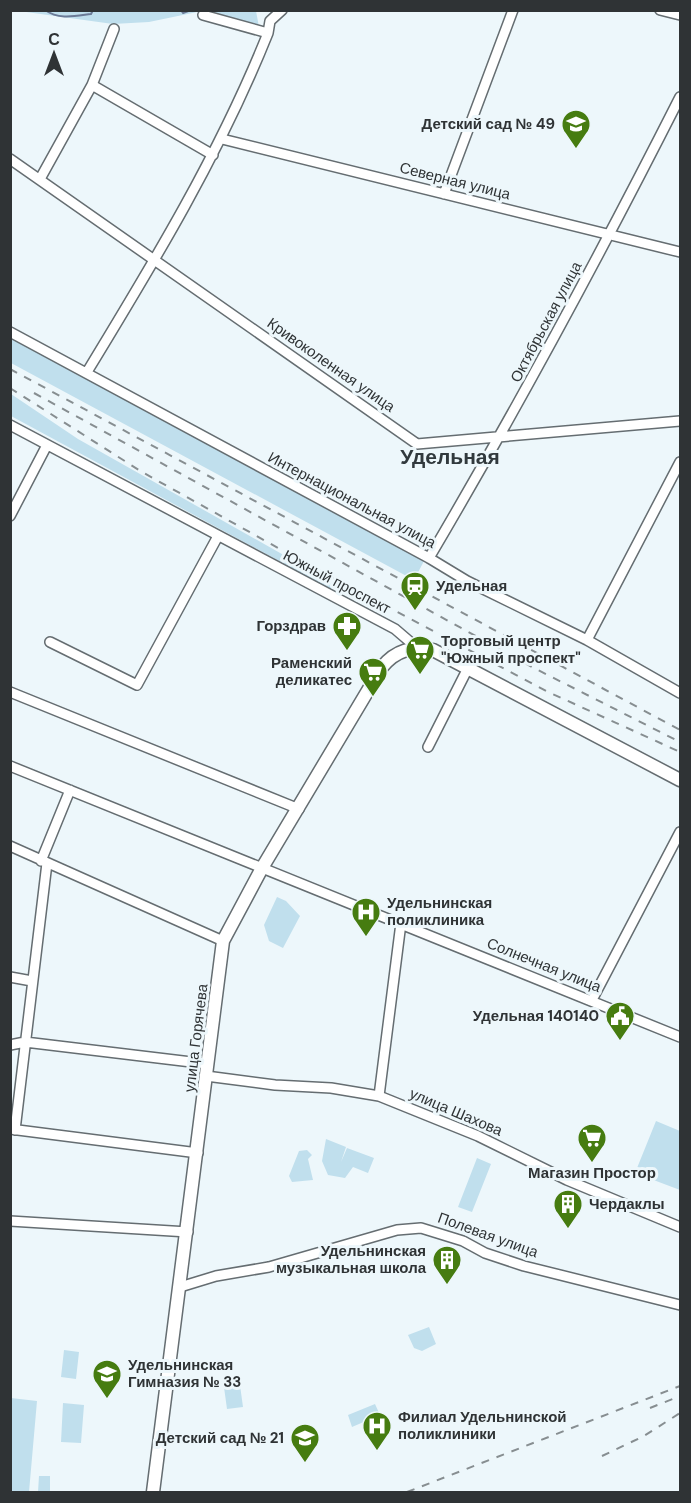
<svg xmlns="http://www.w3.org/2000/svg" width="691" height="1503" viewBox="0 0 691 1503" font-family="'DM Sans',sans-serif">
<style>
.green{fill:#c0dfed}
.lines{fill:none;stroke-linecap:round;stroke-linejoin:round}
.stream{stroke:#6b7a96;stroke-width:2}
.minor-casing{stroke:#656d71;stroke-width:12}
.major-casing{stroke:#656d71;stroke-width:15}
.minor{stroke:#fff;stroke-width:9}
.major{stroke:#fff;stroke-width:12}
.rail{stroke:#878e91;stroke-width:2;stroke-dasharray:8 8;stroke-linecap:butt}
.labels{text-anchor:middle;stroke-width:6;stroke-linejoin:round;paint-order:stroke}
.poi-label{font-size:15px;font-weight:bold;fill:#2f3335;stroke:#edf7fb;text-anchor:end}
.street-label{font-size:15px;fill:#2f3335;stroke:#edf7fb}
.district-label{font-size:21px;font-weight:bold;fill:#31393d;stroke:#edf7fb}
</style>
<rect width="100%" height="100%" fill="#edf7fb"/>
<path class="green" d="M19 11H256L259 27 202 11 149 22 113 24Z
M10 336 424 561 414 580 11 363Z
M11 394 78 439 335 584 331 589 11 416Z
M277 897 286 901 300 916 283 948 269 941 264 925Z
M656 1121 680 1131V1190L635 1173Z
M326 1139 346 1147 341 1162 347 1148 374 1158 368 1173 353 1167 345 1178 328 1175 322 1161Z
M307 1150 312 1155 308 1159 313 1180 292 1182 289 1176 299 1151Z
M477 1158 491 1164 472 1212 458 1207Z
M429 1327 436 1344 422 1351 414 1348 408 1335Z
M64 1350 79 1352 76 1379 61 1377Z
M239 1378 243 1407 227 1409 223 1380Z
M11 1398 37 1401 29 1492H11Z
M63 1403 84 1405 81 1443 61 1442Z
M375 1404 380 1415 352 1427 348 1415Z
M39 1476H50V1492H38Z"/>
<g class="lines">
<path class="stream" d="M45 10C59 20 75 16 91 14L93 10
M181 10 183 13 191 10"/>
<g class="minor-casing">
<path id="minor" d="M660 10 680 15
M203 15 268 33 270 21 282 10
M92 85 213 155
M222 139 680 252
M10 159 417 444 680 421
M40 179 92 85 114 29
M444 194 513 10
M10 332 429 558 467 581 587 640 680 693
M87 372C154 262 220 153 268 33
M10 425 395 629 416 647
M10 516 47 445
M429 558C518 407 601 253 680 97
M587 640 680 462
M50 642 137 685 218 536
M10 692 299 809
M428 747 468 668
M10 766 680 1037
M10 846 223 941
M41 861 70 790
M10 977 32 981
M592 1000 680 832
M10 1045 25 1042 208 1064
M206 1076 275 1085 331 1088 379 1096 478 1136 567 1180 680 1227
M379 1096 401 923
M10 1129 198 1153
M15 1130 47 863
M10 1221 188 1232
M180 1287 216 1276 269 1267 397 1230 421 1228 463 1241 485 1253 524 1266 680 1305"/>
</g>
<g class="major-casing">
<path id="major" d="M153 1492 223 941 262 868 382 667C396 650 412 646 433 650L680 780"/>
</g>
<use href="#minor" class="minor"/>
<use href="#major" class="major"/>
<path class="rail" d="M10 369 680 730
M10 388 142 472 296 558 546 691 680 752
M34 393 532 667 680 742
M650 1408 680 1396
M602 1456 644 1436 680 1413
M407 1492 680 1386"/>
</g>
<defs>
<g id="school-pin" transform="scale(1.5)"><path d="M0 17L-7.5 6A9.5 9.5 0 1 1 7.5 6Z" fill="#467c10" stroke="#edf7fb"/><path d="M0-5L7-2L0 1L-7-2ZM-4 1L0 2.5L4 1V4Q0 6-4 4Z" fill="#fff"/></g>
<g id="station-pin" transform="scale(1.5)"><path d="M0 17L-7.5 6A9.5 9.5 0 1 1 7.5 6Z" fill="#467c10" stroke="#edf7fb"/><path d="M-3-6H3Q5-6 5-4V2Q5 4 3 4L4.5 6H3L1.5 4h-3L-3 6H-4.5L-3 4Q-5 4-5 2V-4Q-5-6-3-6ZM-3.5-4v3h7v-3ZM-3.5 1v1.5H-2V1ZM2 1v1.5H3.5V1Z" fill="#fff"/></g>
<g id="pharmacy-pin" transform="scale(1.5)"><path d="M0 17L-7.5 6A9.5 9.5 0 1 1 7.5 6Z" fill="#467c10" stroke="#edf7fb"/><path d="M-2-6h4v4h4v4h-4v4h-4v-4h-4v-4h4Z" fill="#fff"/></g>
<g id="supermarket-pin" transform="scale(1.5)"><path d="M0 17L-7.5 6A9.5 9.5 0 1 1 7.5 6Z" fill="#467c10" stroke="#edf7fb"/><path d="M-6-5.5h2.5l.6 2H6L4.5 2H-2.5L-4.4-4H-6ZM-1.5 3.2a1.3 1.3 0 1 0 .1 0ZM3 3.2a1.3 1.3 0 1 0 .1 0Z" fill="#fff"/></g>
<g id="hospital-pin" transform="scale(1.5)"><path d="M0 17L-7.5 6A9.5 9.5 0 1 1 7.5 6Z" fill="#467c10" stroke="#edf7fb"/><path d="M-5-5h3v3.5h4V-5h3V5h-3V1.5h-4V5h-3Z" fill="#fff"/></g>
<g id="civic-pin" transform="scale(1.5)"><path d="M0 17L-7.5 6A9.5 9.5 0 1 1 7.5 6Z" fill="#467c10" stroke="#edf7fb"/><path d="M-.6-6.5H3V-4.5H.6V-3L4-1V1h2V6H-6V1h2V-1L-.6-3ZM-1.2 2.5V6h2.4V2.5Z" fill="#fff"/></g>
<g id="building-pin" transform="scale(1.5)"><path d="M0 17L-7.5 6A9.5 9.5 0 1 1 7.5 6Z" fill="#467c10" stroke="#edf7fb"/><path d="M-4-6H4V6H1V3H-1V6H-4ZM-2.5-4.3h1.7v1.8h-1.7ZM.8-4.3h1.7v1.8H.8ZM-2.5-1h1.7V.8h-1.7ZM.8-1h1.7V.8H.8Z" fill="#fff"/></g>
</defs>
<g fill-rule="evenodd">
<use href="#school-pin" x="576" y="124"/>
<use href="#station-pin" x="415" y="586"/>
<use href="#pharmacy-pin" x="347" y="626"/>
<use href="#supermarket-pin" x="420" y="650"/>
<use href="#supermarket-pin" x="373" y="672"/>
<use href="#hospital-pin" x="366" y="912"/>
<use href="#civic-pin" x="620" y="1016"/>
<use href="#supermarket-pin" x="592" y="1138"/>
<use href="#building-pin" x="568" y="1204"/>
<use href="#building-pin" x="447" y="1260"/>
<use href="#school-pin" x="107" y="1374"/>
<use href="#hospital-pin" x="377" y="1426"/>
<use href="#school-pin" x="305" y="1438"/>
</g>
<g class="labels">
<g class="poi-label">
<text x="555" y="129">Детский сад № 49</text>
<text x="436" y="591" text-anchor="start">Удельная</text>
<text x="326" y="631">Горздрав</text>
<text x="441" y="646" text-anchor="start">Торговый центр<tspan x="441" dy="17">"Южный проспект"</tspan></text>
<text x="352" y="668">Раменский<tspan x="352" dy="17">деликатес</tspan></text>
<text x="387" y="908" text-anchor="start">Удельнинская<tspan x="387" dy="17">поликлиника</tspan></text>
<text x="599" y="1021">Удельная 140140</text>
<text x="592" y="1178" text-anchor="middle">Магазин Простор</text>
<text x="589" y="1209" text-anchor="start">Чердаклы</text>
<text x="426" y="1256">Удельнинская<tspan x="426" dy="17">музыкальная школа</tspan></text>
<text x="128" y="1370" text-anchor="start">Удельнинская<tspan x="128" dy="17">Гимназия № 33</tspan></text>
<text x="398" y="1422" text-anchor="start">Филиал Удельнинской<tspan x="398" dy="17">поликлиники</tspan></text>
<text x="284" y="1443">Детский сад № 21</text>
</g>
<g class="street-label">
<text transform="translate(455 181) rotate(14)" y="5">Северная улица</text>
<text transform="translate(546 322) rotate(-62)" y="5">Октябрьская улица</text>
<text transform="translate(331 365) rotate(35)" y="5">Кривоколенная улица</text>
<text transform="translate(352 500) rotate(28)" y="5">Интернациональная улица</text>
<text transform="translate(337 582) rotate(28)" y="5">Южный проспект</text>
<text transform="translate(544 965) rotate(22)" y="5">Солнечная улица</text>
<text transform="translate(196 1038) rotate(-83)" y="5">улица Горячева</text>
<text transform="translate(456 1112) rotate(23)" y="5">улица Шахова</text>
<text transform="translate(488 1235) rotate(20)" y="5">Полевая улица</text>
</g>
<g class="district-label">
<text x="450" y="464">Удельная</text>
</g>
</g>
<rect width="691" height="1503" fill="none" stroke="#2f3335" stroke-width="24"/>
<g transform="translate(54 54)" stroke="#edf7fb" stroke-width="4.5" paint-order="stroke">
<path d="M0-4.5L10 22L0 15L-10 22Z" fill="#2f3335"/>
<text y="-9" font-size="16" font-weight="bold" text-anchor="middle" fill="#2f3335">С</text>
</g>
</svg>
